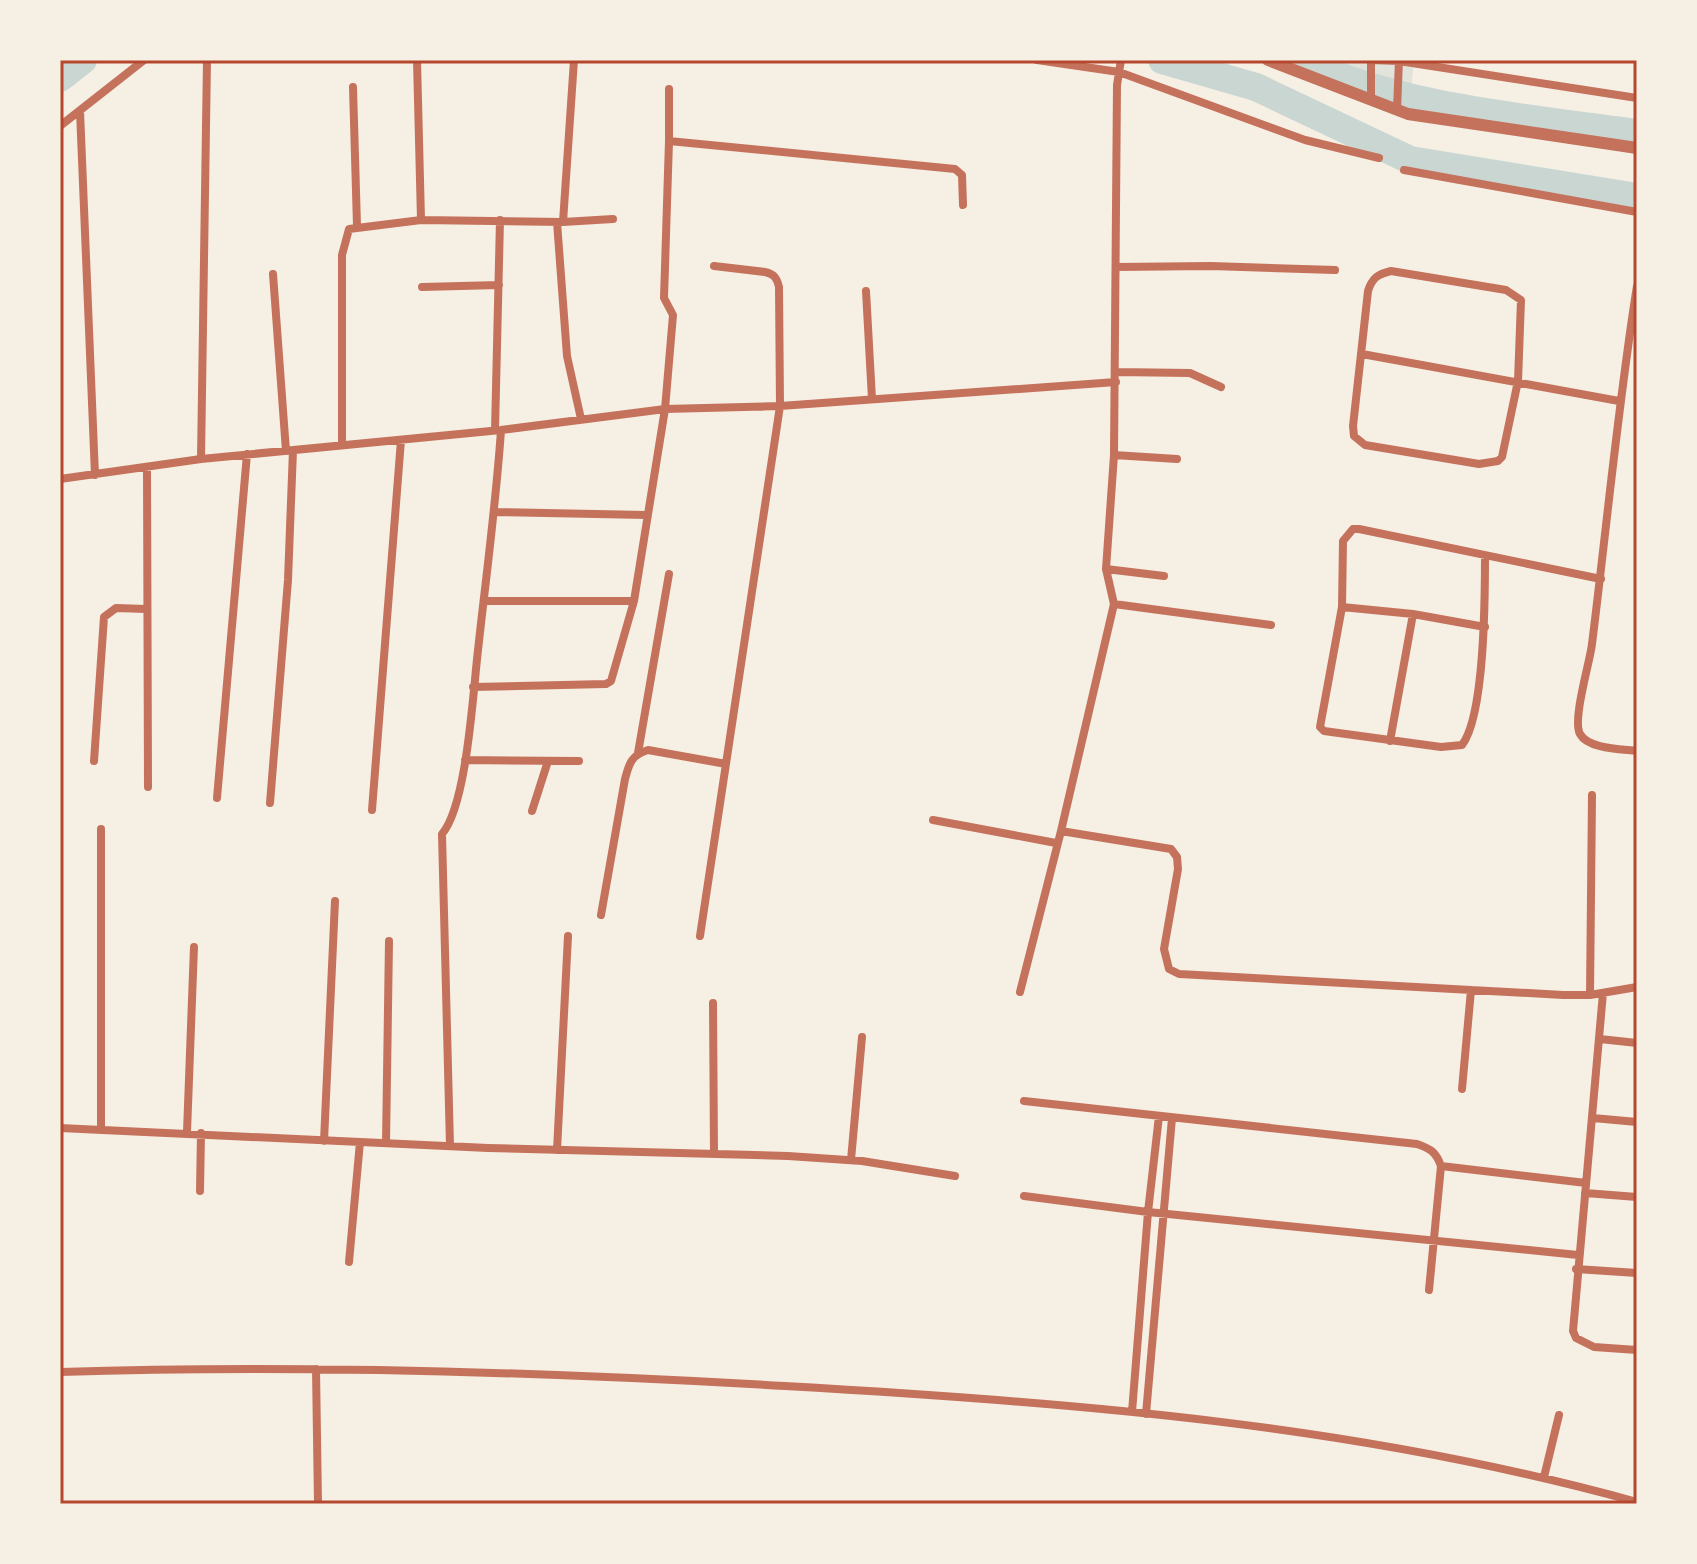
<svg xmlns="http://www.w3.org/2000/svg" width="1697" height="1564" viewBox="0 0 1697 1564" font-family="'Nunito Sans',sans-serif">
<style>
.green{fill:#e2e4dc}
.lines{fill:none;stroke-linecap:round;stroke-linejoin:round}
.river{stroke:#c9d6d2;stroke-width:28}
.minor{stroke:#c5725c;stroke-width:8}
.tertiary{stroke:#c5725c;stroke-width:12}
.neatline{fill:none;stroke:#b5482f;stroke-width:3}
</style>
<rect width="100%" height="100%" fill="#f6efe4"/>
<path class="green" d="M1318 60H1414L1409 112 1307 73Z"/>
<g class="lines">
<path class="river" d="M1162 60 1256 87 1410 160 1637 197
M1300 60C1405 109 1524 117 1637 133
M60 78 83 60"/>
<path class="minor" d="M417 60 421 220
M1037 60 1119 72 1305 140 1379 158
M1371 60 1399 61 1637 98
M353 87 357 226
M1371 101V60
M1397 110 1399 60
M80 111 95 475
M60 126 144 60
M669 141V89
M1404 170 1637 212
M557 222 567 356 581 419
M563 222 574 60
M1116 267 1211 266 1335 270
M1391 271 1506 290 1521 300 1518 381 1502 457 1498 461 1479 464 1365 445 1354 436 1353 426 1368 291C1372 278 1378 274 1391 271Z
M273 274 286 451
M1637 286C1618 405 1607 524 1592 644 1590 662 1572 720 1580 734 1588 749 1622 749 1637 751
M422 287 499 285
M866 291 872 399
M1362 354 1619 401
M1116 372 1190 373 1221 387
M495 430 500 220
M342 445V255L349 229 421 220 563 222 613 219
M1114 455 1177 459
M201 459 207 60
M147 467 148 787
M60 479 201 459 501 430 665 409 780 406 1116 382
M496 512 646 515
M1485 555C1485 596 1485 715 1462 745L1441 747 1324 731 1320 727 1342 607 1343 541 1353 529H1359L1601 579
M1106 569 1164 576
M484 601H634
M1114 604 1271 625
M1342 607 1413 614 1485 627
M473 687 606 684 611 681 634 601 665 409 673 315 664 298 669 141 955 169 962 175 963 205
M1390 741 1413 614
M638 753 669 574
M465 760 579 761
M94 761 104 617 116 608 146 609
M217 798 247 454
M270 803 288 580 293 450
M372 810 401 440
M532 811 548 761
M933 820 1056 843
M101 829V1128
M1061 831 1171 849 1177 857 1178 869 1164 949 1169 969 1179 974 1563 995H1590L1637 987
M601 915 625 779C629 764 631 755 648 750L726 764
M700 936 780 406 779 287C777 278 774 274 765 272L714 266
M1020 992 1061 831 1114 604 1106 569 1114 455 1117 85 1121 60
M1603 993 1573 1331 1576 1338 1594 1347 1637 1350
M1590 995 1592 795
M713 1003 714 1153
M1600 1039 1637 1043
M1462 1089 1471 990
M1024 1101 1417 1144C1431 1149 1436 1152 1441 1166L1429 1290
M1593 1118 1637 1122
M60 1128 488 1148 788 1156 862 1161 955 1176
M187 1132 194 947
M324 1141 335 901
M386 1143 389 941
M450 1146 442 834C467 805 473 692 478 650 486 577 496 504 501 430
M557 1150 568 936
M851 1160 862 1037
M1441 1166 1586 1183
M200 1191 201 1133
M1585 1193 1637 1197
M1024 1196 1148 1212 1578 1255
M349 1262 360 1142
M1576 1269 1637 1273
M316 1369 318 1504
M60 1372C302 1364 544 1372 785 1386 1072 1402 1360 1425 1637 1502
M1132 1412 1148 1212 1159 1116
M1146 1414 1172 1118
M1544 1477 1559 1415"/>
<path class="tertiary" d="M1268 60 1408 114 1637 148"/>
</g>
<rect width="1697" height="1564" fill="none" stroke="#f6efe4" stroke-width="124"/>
<rect x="62" y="62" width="1573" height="1440" class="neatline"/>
</svg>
